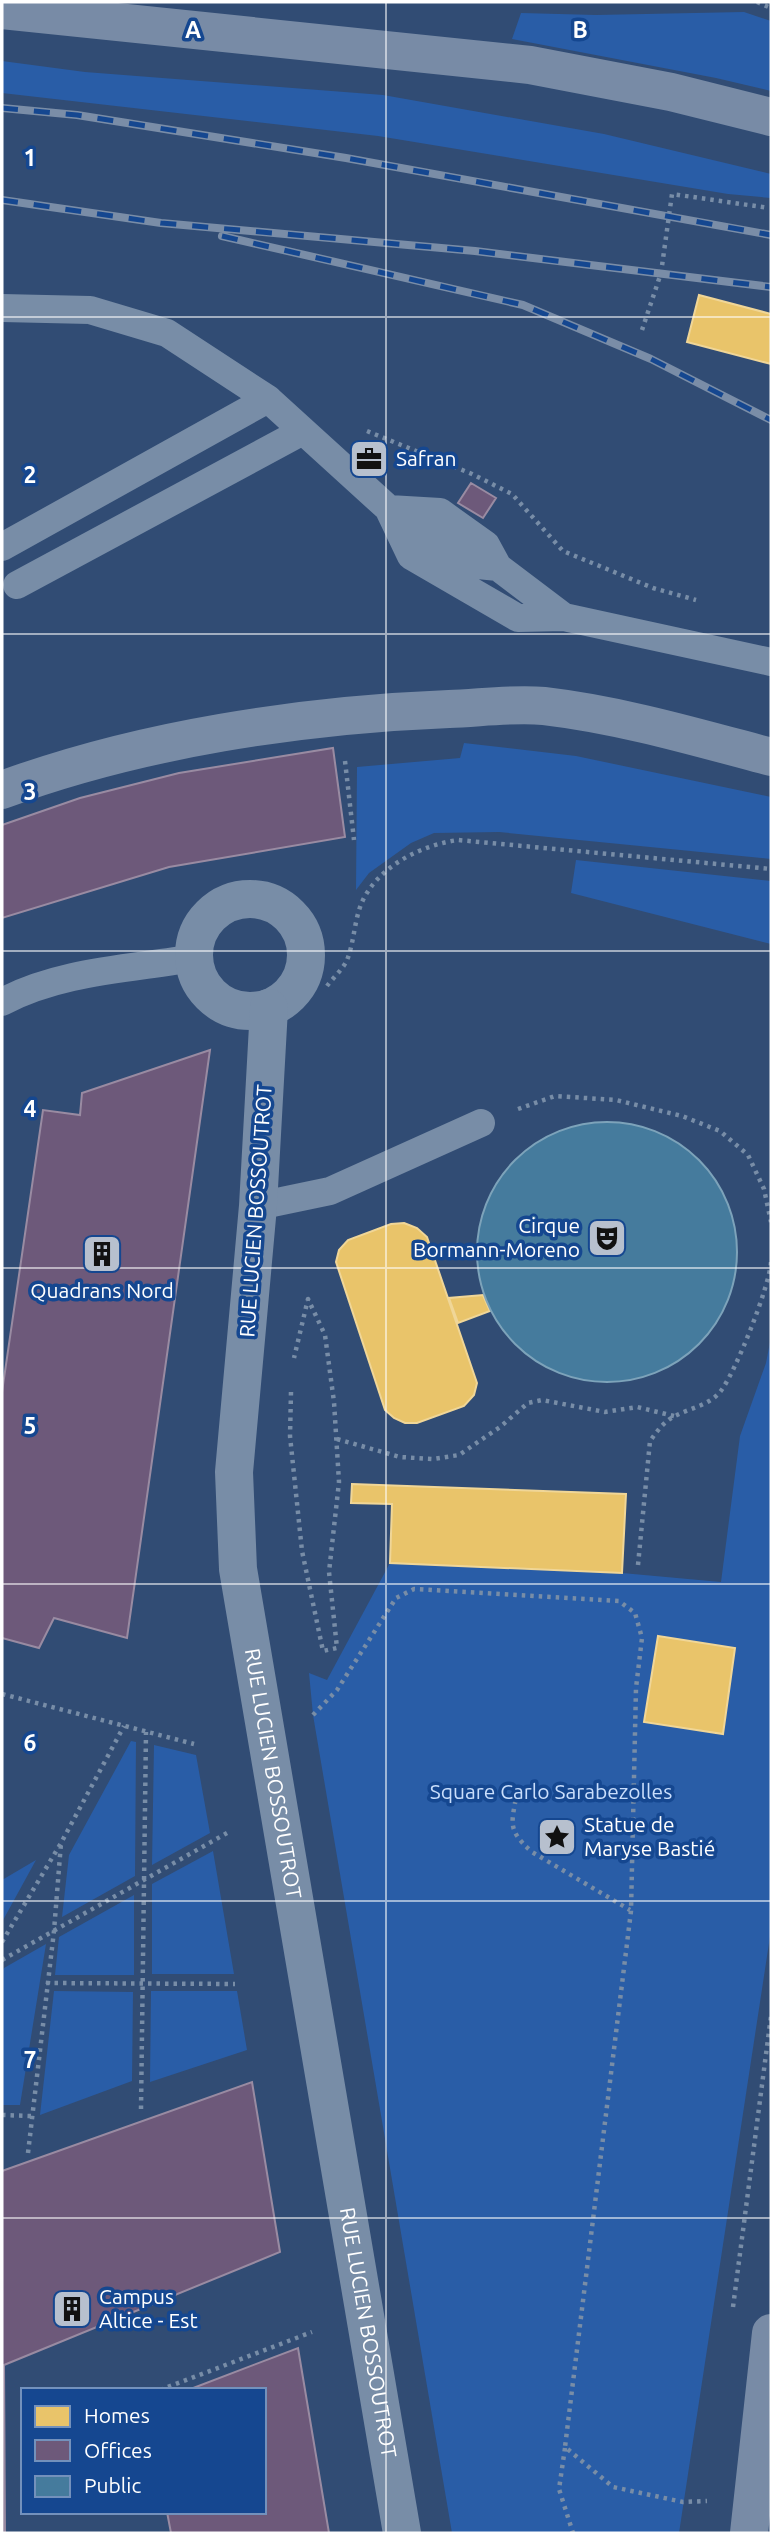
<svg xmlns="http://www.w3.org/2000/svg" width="773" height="2535" viewBox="0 0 773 2535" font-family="Ubuntu,sans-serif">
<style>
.green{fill:#295da7}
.homes{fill:#e9c46a;stroke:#f0d697;stroke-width:2}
.offices{fill:#6d597a;stroke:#998ba2;stroke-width:2}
.public{fill:#457b9d;stroke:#7da3ba;stroke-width:2}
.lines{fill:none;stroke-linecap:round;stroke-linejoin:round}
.path{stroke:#788da7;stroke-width:4.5;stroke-dasharray:3.5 5;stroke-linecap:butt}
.service{stroke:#788da7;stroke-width:28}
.minor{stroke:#788da7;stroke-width:38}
.primary{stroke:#788ba6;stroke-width:38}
.trunk{stroke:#798ca6;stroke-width:38}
.rail-casing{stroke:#7a8da7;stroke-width:8}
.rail{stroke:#154790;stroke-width:5;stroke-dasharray:16;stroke-linecap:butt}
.grid{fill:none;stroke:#fff;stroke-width:2;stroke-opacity:0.55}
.labels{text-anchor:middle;stroke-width:7;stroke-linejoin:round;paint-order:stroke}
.poi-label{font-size:21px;fill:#fff;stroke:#154790;text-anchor:start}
.street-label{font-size:21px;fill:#fff;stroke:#154790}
.park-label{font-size:21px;fill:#c9defc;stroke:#154790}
.grid-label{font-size:23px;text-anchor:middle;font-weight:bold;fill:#fff;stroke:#154790;stroke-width:7;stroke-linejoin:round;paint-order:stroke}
</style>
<rect width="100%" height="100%" fill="#314c74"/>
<path class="green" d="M744 12 771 21V91L716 78 512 39 521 13 596 15Z
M2 61 85 72 383 95 604 134 771 174V198L728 194 378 136 2 93Z
M464 743 576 756 771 797V859L499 832 434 833 411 843 369 873 356 890 357 767 460 758Z
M576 860 771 881V944L571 893Z
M771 1337V1930L679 2533H452L313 1715 309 1673 327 1680 390 1563 622 1573 721 1582 740 1436 766 1363Z
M131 1741 136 1742 135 1876 62 1917 69 1855Z
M154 1745 196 1755 210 1833 152 1865Z
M213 1851 234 1974H152V1884Z
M36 1860 2 1922V1880Z
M134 1895V1975H55L59 1937Z
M46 1944 20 2105H2V1972L4 1968Z
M54 1991 133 1992 132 2081 40 2115Z
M151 1991H237L247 2050 150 2082Z"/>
<path class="homes" d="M699 295 771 314V364L687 342Z
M404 1223 417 1228 427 1237 477 1383 474 1395 464 1406 417 1423H405L394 1418 385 1410 336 1262 339 1250 348 1240 391 1224Z
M483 1295 490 1311 458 1323 449 1298Z
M352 1484 626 1494 622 1573 390 1563 392 1504 351 1503Z
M658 1636 735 1648 723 1734 644 1722Z"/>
<path class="offices" d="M471 483 496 498 483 518 458 503Z
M333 748 345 837 169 867 2 918V825L80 798 179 773Z
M210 1050 127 1638 54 1618 39 1648 2 1638V1392L43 1110 80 1115 82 1093Z
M252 2082 280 2252 4 2365 5 2533H2V2171Z
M298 2348 329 2533H171L167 2512H264V2390H188Z"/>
<path class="public" d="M477 1252a130 130 0 1 1 260 0a130 130 0 1 1-260 0Z"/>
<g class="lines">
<path class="path" d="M757 2 771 8
M642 330 661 273 672 194 769 208
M367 431 472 474 512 494 563 551 653 588 696 600
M345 761 354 840
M327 986C333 978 343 969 347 960 355 940 354 917 364 898 382 864 423 845 458 840L771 869
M518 1109 555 1096 616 1100 682 1116 720 1131 748 1155 764 1189 771 1222
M291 1392 290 1436 302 1551 323 1651 337 1648 329 1572 339 1482 334 1402 325 1335 308 1299 294 1358
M337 1439 400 1457 433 1459 459 1455 500 1427 528 1403 542 1400 605 1412 637 1407 674 1416
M638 1565 650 1441C658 1430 665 1420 677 1415 691 1408 709 1405 720 1392 735 1374 770 1285 771 1262
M2 1694 194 1744
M313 1715 337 1690 396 1598 414 1589 619 1601 635 1613 642 1638 636 1688 631 1911 565 2447 613 2487 683 2502 707 2501
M517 1792C512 1823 506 1829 532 1852L630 1910
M2 1942 61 1843 124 1726
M2 1960 227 1833
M46 1983 235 1984
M141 2109 146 1732
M2 2115 31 2116
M28 2153 54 1931 61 1843
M733 2307 771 2016
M160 2390 312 2332
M565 2448 559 2489 573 2533"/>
<path class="service" d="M2 308 90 310 167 333 268 399 389 509 468 564 498 567
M389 509 440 512 486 545 498 567 564 617
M390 512 411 556 518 618 564 617 771 662
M2 547 268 399
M17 585 303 431
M2 1002C60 971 130 969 194 958
M258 1206 330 1191 481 1123"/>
<g class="minor">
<circle cx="250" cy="955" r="56"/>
<path id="s1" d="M269 1008 258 1206 234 1472 238 1569 402 2533"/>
</g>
<path class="primary" d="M2 10 530 65 671 92 771 117
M749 2533 771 2333"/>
<path class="trunk" d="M2 790C140 739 301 715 449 709 479 708 513 703 544 706 621 715 696 737 771 757"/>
<g class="rail-casing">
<path id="rail" d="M2 108 77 115 346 158 771 235
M2 200 161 223 475 251 771 287
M222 236 523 305 651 359 771 420"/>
</g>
<use href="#rail" class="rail"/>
</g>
<path class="grid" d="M386 2V2533M2 317H771M2 634H771M2 951H771M2 1268H771M2 1584H771M2 1901H771M2 2218H771"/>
<defs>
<g id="office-square" transform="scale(2.0125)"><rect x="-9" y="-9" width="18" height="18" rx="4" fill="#b7c0ce" stroke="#154790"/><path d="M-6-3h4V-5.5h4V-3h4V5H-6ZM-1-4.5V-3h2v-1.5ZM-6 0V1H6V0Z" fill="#111"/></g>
<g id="theatre-square" transform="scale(2.0125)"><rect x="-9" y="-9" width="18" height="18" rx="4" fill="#b7c0ce" stroke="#154790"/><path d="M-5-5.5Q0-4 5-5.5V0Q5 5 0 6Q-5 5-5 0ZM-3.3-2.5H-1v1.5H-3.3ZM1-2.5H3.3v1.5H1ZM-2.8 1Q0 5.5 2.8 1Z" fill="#111"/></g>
<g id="building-square" transform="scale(2.0125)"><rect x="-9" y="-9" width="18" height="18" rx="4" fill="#b7c0ce" stroke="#154790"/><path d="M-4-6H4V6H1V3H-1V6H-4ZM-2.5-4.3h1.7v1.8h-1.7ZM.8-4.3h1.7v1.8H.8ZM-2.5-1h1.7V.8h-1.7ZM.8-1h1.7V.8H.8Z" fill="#111"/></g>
<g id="sight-square" transform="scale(2.0125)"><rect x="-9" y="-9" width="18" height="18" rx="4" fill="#b7c0ce" stroke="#154790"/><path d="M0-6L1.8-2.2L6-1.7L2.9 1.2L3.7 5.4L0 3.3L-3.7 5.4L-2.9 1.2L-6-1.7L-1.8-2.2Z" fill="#111"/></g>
</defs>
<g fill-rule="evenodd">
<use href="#office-square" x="369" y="459"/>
<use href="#theatre-square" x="607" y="1238"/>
<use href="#building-square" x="102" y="1254"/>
<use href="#sight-square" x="557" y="1837"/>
<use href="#building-square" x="72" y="2309"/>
</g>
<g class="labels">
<g class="poi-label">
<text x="396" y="466">Safran</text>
<text x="580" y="1233" text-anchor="end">Cirque<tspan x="580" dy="24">Bormann-Moreno</tspan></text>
<text x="102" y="1298" text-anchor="middle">Quadrans Nord</text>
<text x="584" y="1832">Statue de<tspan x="584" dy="24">Maryse Bastié</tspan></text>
<text x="99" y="2304">Campus<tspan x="99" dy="24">Altice - Est</tspan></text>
</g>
<g class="street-label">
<text transform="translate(256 1211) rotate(-86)" y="7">RUE LUCIEN BOSSOUTROT</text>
<text dy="7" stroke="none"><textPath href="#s1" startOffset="770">RUE LUCIEN BOSSOUTROT</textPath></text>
<text dy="7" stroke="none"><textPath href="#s1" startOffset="1337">RUE LUCIEN BOSSOUTROT</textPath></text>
</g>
<g class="park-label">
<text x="551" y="1799">Square Carlo Sarabezolles</text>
</g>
</g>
<g class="grid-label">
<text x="193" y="38">A</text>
<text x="580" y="38">B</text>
<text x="30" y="166">1</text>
<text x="30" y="483">2</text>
<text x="30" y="800">3</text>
<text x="30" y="1117">4</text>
<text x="30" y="1434">5</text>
<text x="30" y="1751">6</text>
<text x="30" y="2068">7</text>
</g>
<rect width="773" height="2535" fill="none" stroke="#ffffff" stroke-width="7"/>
<rect x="21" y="2388" width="245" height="126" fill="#154790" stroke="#7391bc" stroke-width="2"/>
<rect x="35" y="2406" width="35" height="21" fill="#e9c46a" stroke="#7391bc" stroke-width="2"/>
<text x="84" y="2423" font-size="21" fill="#ffffff">Homes</text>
<rect x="35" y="2440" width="35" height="21" fill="#6d597a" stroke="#7391bc" stroke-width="2"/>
<text x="84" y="2458" font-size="21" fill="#ffffff">Offices</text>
<rect x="35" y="2476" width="35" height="21" fill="#457b9d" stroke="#7391bc" stroke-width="2"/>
<text x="84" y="2493" font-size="21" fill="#ffffff">Public</text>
</svg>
